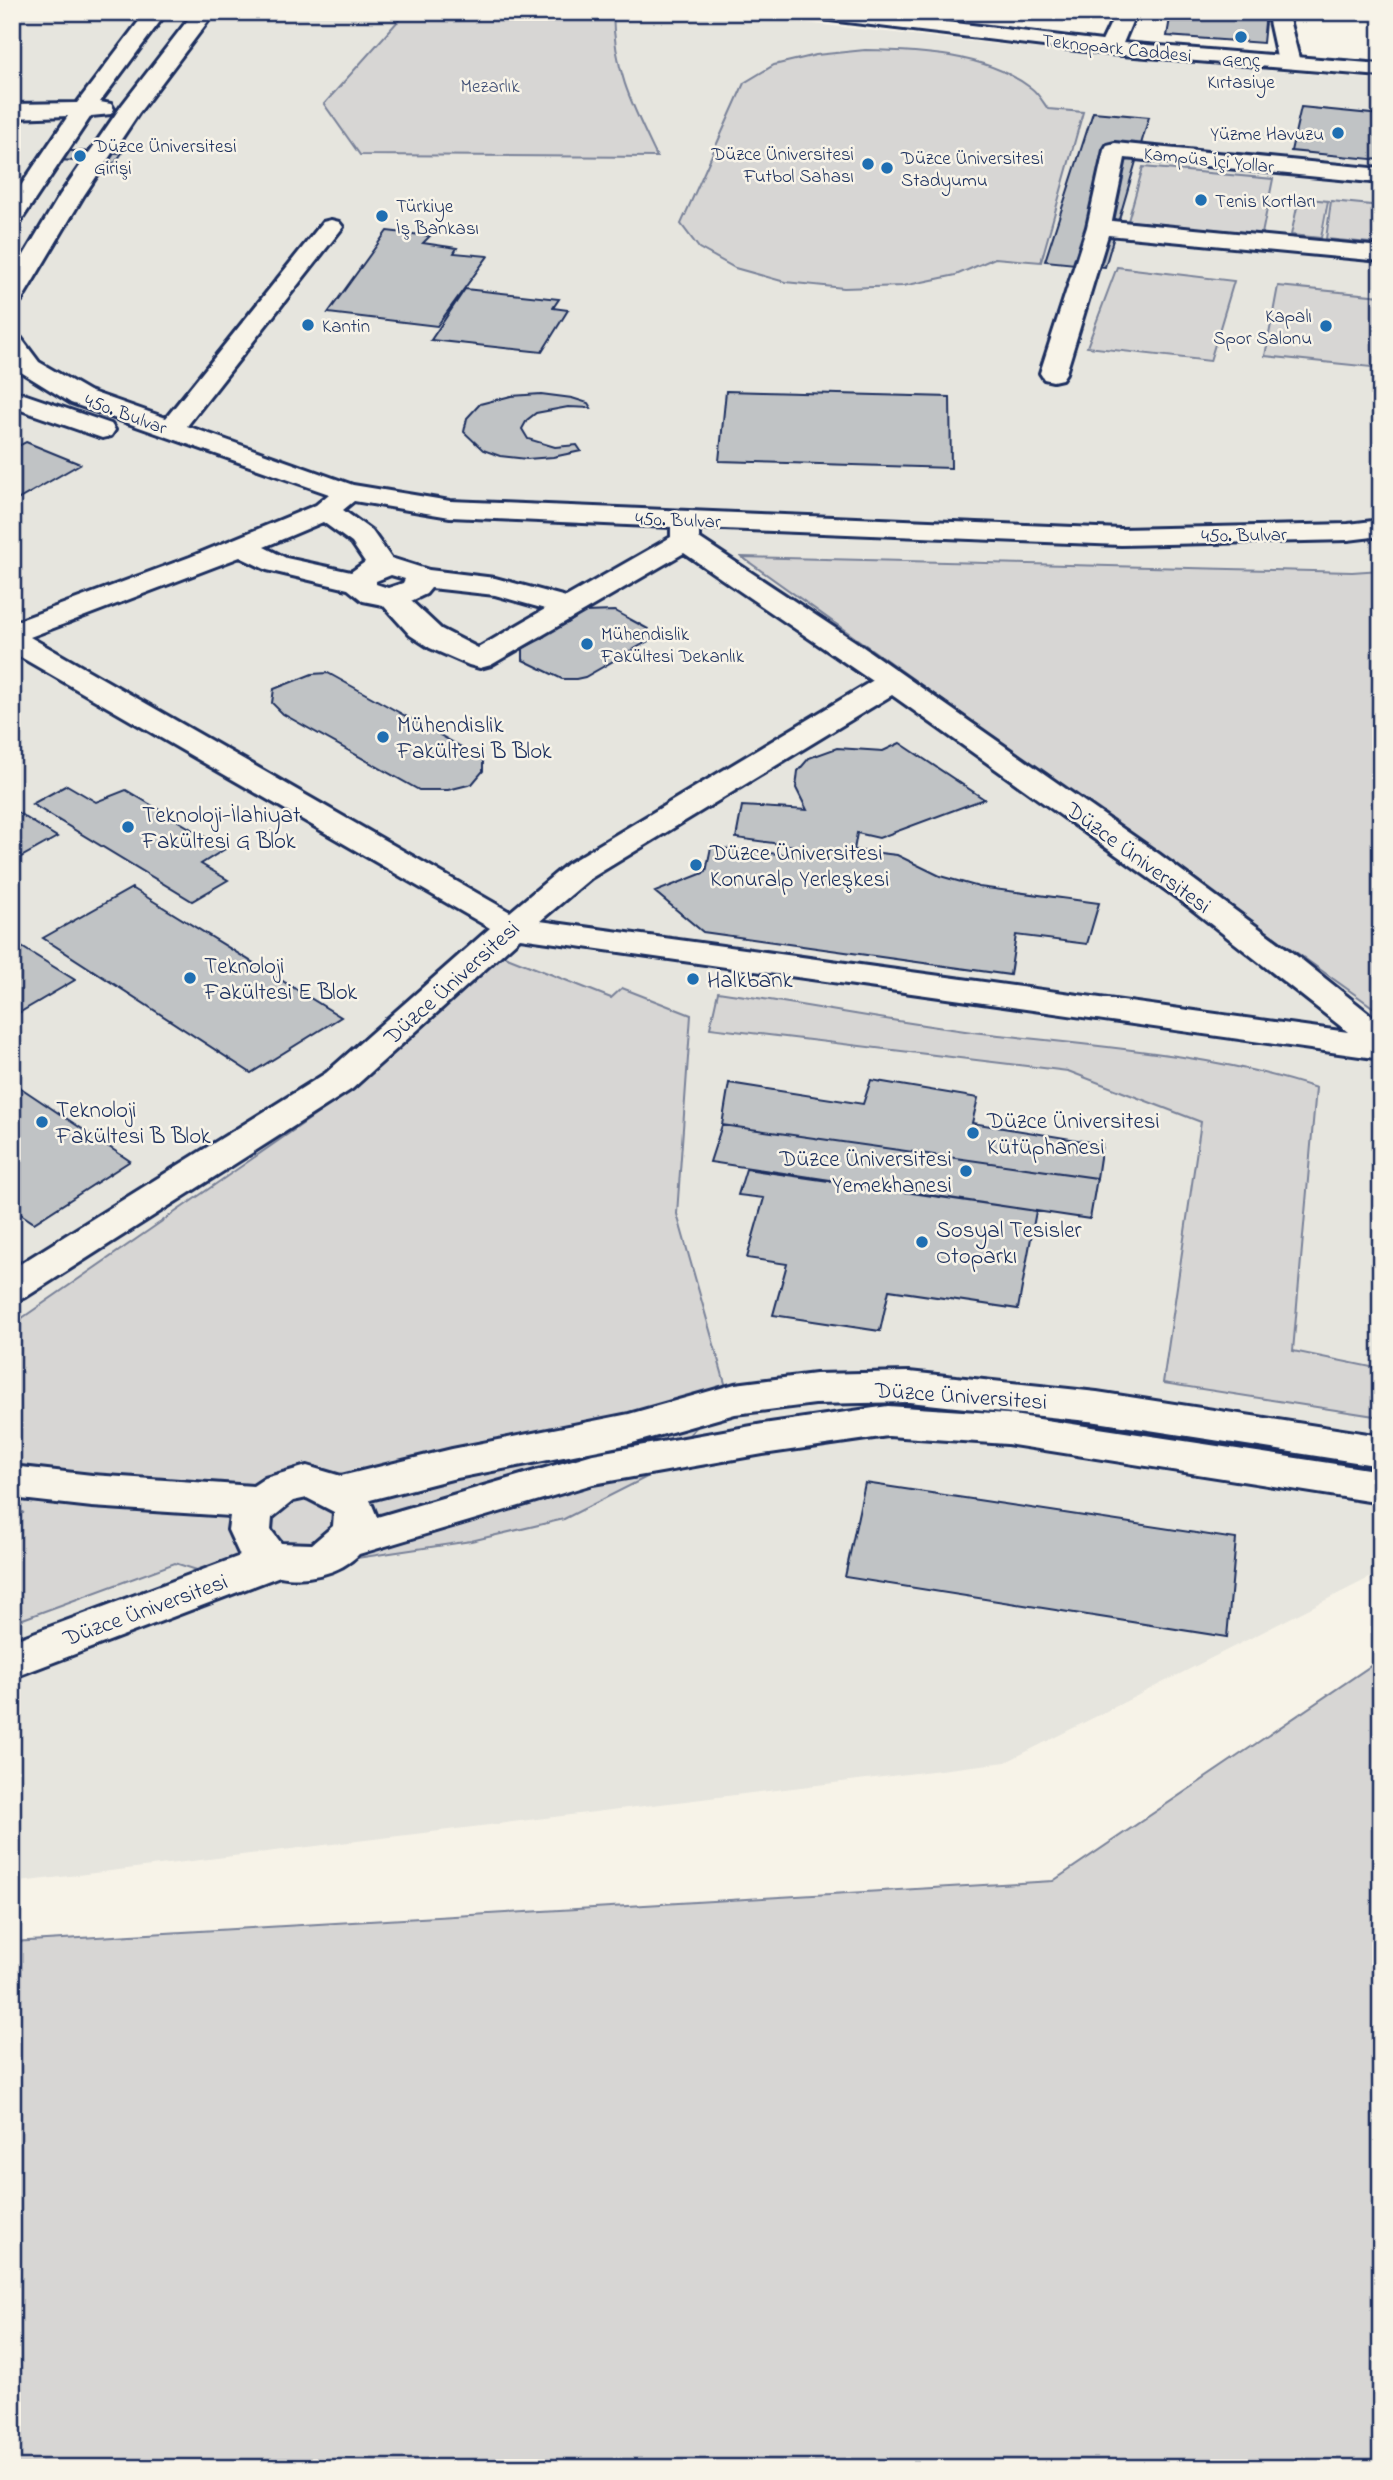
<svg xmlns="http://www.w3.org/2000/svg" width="1393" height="2480" viewBox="0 0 1393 2480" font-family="'Indie Flower',sans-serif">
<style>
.built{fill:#e6e5de}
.green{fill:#d7d6d4;stroke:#798299;stroke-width:2}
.building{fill:#c0c3c5;stroke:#1b2f5e;stroke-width:2}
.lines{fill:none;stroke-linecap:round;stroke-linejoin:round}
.minor-casing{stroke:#1b2f5e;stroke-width:6}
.major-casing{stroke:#1b2f5e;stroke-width:6}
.minor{fill:#f7f3e8;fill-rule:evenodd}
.major{fill:#f7f3e8;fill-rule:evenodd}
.poi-dot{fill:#1f6fb2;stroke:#f7f3e8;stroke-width:2.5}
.labels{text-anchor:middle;stroke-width:5;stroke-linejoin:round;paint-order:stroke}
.far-street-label{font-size:19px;fill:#1b2f5e;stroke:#f7f3e8}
.far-poi-label{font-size:19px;fill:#1b2f5e;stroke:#f7f3e8;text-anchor:start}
.far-park-label{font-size:19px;fill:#415076;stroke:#f7f3e8}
.poi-label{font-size:23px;fill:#1b2f5e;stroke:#f7f3e8;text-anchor:start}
.street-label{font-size:23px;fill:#1b2f5e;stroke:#f7f3e8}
</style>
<rect width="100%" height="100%" fill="#f7f3e8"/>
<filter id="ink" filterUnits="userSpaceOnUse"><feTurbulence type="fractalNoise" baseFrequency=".0143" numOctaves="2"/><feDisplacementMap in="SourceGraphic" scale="14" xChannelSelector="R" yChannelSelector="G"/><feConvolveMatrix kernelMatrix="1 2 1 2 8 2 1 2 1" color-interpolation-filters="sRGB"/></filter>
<g filter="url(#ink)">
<path class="built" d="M12 12H406L324 104 360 155 656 157 626 94 614 47 613 12H708L1102 56 1381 80V1572L1006 1762 12 1883Z"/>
<path class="green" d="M406 12H613C614 71 632 105 657 157L360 155 324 104Z
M865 50C920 51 985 53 1031 88 1038 93 1043 102 1048 109L1083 112 1041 262 995 258 956 275 903 286 844 288 785 282 735 268 699 248 681 224 744 83 774 65 816 55Z
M1143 167 1273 179 1262 234 1128 221Z
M1299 198 1328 201 1321 238 1291 235Z
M1331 201 1381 206V244L1326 239Z
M1117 267 1234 281 1210 361 1087 347Z
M1278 286 1381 296V368L1265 356Z
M742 557 1352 572 1381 570V1013Z
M502 955 611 998 622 988 691 1015 677 1214 728 1394 651 1475 564 1519 471 1541 222 1578 175 1563 12 1623V1513H24L12 1509V1325L327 1107Z
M718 992C801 1004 883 1020 965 1031 1079 1045 1208 1052 1316 1088L1293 1351 1381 1369V1417L1163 1383 1201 1122 1068 1071 710 1028Z
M1381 1659V2468H12V1942L1053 1881Z"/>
<path class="building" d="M1171 12H1266L1263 43 1167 36Z
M1301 107 1381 115V160L1291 151Z
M1093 112 1149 117 1105 267 1045 261Z
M46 150 122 153 115 163 39 159Z
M387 231 430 236 423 243 457 248 454 253 488 256 437 326 328 313Z
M465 289 559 299 553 308 568 310 542 352 431 340Z
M726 391 950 397 951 468 719 461Z
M541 394 572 398 588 403 591 408 568 407 536 413 527 420 522 429 528 439 555 447 577 445 581 451 553 457 527 459 500 456 483 450 464 432 467 418 480 404 511 396Z
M26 442 80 464 12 503V449Z
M615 611 648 629 650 640 585 677 576 679H562L523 660V648L543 638 549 627 568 623 583 612Z
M328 673 483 759V771L472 784 448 790H419L283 714 272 703 274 689 312 674Z
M900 743 984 799 879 838 857 833 854 850 897 855 940 876 979 887 1099 903 1087 944 1016 935 1010 975 703 932 655 892 706 872 711 847 789 855 796 846 736 838 742 806 807 810 796 788 798 771 809 758 837 748 883 751Z
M67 785 96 802 126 790 225 849 201 864 228 880 192 901 32 804Z
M12 809 57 837 12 862Z
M132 888 341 1017 251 1073 43 938Z
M12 941 75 980 12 1017Z
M871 1080 978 1098 972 1123 1102 1144 1097 1178 722 1125 729 1083 863 1104Z
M12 1082 130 1161 34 1223 12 1208Z
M722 1125 1097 1178 1090 1219 710 1162Z
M746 1169 1036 1211 1018 1309 889 1290 880 1331 773 1315 787 1264 747 1258 764 1198 738 1195Z
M865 1483 1236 1539 1227 1637 845 1577Z"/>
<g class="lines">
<g class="minor-casing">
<path id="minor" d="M146 12H167L100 102 111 104 114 109 111 114 91 116 20 222 12 224V199L68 116 12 118V104L77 103Z
M194 12H215L138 114 84 195 21 301 12 303V275L60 195 122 105Z
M1116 12H1136L1121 48 1118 53H1102L1099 48Z
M1267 12H1287L1300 62 1297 67H1281L1278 62Z
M1115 143 1381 169V183L1125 158 1112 221 1381 247V261L1108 235 1066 373 1062 379 1053 381 1044 379 1040 373 1087 227 1104 150 1107 145Z
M331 220 339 222 343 227 187 426 353 485 450 501 1121 529 1348 524 1381 520V536L1348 540 1121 545 699 528V538L856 642 1159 854 1302 960 1381 1023V1059L520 938 352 1089 26 1297 12 1301V1269L326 1073 490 928 12 652V623L190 557 316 505 329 494 71 403 21 372 12 361V335L21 338 39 362 89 391 166 418 323 222ZM354 501 450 517 671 527V537L566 597 495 578 429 570 391 558 372 531 343 510ZM323 522 352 543 365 562 351 572 286 558 264 547ZM684 553 872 681 567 864 510 912 30 637 240 557 267 570 348 589 363 601 383 605 410 635 430 648 469 665 480 668 491 665ZM391 575 405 579 403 583 388 588 376 584V581ZM431 588 495 595 545 609 478 648 441 629 411 601 426 594ZM892 695 1184 903 1348 1032 540 921 591 878Z
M12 390 111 424 115 430 111 436 102 438 12 407Z
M909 1372 1097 1392 1381 1436V1466L1097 1422 909 1402 815 1404 735 1414 629 1444 452 1479 370 1500 377 1517 593 1454 763 1424 888 1406 1007 1414 1381 1471V1503L1007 1444 888 1436 763 1454 593 1484 359 1554C340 1574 306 1581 280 1576L12 1678V1641L240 1556 228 1530 230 1516 92 1507 12 1498V1466L92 1475 253 1486 265 1478 307 1466 341 1476 452 1449 629 1414 735 1384 815 1374ZM307 1498 334 1512 333 1526 312 1544 281 1543 271 1530 272 1518 293 1501Z"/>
</g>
<g class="major-casing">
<path id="major" d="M803 12H867L1110 42 1381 64V76L1110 54 813 18 806 16Z"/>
</g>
<use href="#minor" class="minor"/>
<use href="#major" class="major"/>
</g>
</g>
<g class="poi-dot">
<circle cx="1241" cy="37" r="7"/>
<circle cx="1338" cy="133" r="7"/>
<circle cx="80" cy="156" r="7"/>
<circle cx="868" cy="164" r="7"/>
<circle cx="887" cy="168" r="7"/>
<circle cx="1201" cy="200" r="7"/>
<circle cx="382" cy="216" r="7"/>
<circle cx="308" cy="325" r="7"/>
<circle cx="1326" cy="326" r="7"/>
<circle cx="587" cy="644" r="7"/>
<circle cx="383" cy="737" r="7"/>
<circle cx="128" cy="827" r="7"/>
<circle cx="696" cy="865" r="7"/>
<circle cx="190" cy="978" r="7"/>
<circle cx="693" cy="979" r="7"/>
<circle cx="42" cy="1122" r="7"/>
<circle cx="973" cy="1133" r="7"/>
<circle cx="966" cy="1171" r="7"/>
<circle cx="922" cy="1242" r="7"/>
</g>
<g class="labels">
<g class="far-street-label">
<text transform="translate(1117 47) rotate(6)" y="7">Teknopark Caddesi</text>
<text transform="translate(1209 159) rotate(6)" y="7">Kampüs İçi Yollar</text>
<text transform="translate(126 413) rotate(20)" y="7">450. Bulvar</text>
<text transform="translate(678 519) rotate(2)" y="7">450. Bulvar</text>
<text transform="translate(1244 534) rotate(-1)" y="7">450. Bulvar</text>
</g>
<g class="far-poi-label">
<text x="1241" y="66" text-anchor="middle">Genç<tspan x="1241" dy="22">Kırtasiye</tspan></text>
<text x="1324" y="140" text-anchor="end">Yüzme Havuzu</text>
<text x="94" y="152">Düzce Üniversitesi<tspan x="94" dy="22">Girişi</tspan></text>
<text x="854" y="160" text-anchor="end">Düzce Üniversitesi<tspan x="854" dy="22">Futbol Sahası</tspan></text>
<text x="901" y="164">Düzce Üniversitesi<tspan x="901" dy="22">Stadyumu</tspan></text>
<text x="1215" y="207">Tenis Kortları</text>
<text x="396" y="212">Türkiye<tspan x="396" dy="22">İş Bankası</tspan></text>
<text x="1312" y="322" text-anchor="end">Kapalı<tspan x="1312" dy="22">Spor Salonu</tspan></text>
<text x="322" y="332">Kantin</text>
<text x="601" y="640">Mühendislik<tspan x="601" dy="22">Fakültesi Dekanlık</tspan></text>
</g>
<g class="far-park-label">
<text x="490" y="92">Mezarlık</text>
</g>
<g class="poi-label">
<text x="397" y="732">Mühendislik<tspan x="397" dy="26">Fakültesi B Blok</tspan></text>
<text x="142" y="822">Teknoloji-İlahiyat<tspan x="142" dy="26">Fakültesi G Blok</tspan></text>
<text x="710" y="860">Düzce Üniversitesi<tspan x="710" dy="26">Konuralp Yerleşkesi</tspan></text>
<text x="204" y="973">Teknoloji<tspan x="204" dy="26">Fakültesi E Blok</tspan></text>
<text x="707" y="987">Halkbank</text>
<text x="56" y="1117">Teknoloji<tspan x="56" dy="26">Fakültesi B Blok</tspan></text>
<text x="987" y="1128">Düzce Üniversitesi<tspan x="987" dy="26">Kütüphanesi</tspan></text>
<text x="952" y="1166" text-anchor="end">Düzce Üniversitesi<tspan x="952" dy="26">Yemekhanesi</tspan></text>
<text x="936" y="1237">Sosyal Tesisler<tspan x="936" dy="26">Otoparkı</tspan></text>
</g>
<g class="street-label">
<text transform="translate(1139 857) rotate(36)" y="8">Düzce Üniversitesi</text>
<text transform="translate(451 982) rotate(-42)" y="8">Düzce Üniversitesi</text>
<text transform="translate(961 1395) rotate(4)" y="8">Düzce Üniversitesi</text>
<text transform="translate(145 1609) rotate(-20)" y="8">Düzce Üniversitesi</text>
</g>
</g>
<rect width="1393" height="2480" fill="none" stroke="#f7f3e8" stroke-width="42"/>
<rect x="21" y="21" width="1351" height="2438" fill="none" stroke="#1b2f5e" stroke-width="2.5" filter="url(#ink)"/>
</svg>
